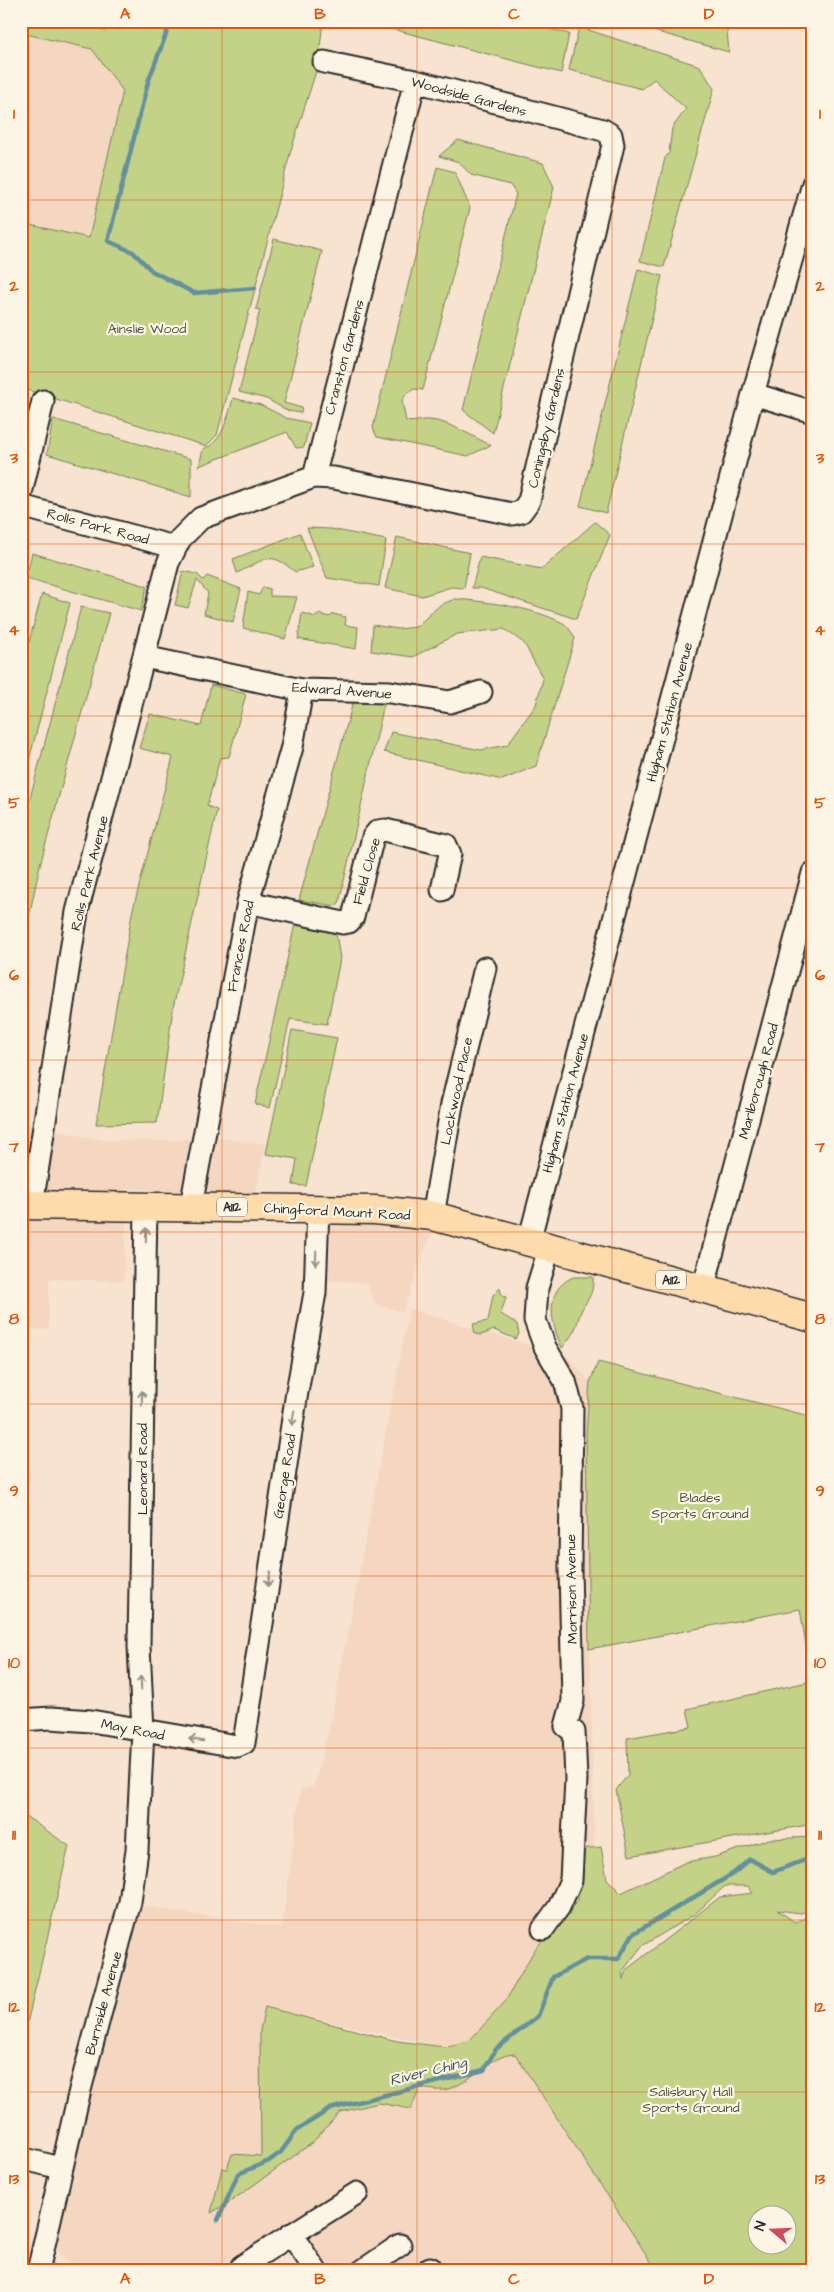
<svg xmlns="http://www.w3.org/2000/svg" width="834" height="2292" viewBox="0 0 834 2292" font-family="'Architects Daughter',sans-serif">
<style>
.built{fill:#f5d7c1}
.green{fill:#c3d287;stroke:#777e59;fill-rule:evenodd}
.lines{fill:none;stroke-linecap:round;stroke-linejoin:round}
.stream{stroke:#63909c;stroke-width:4.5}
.minor-casing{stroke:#2b2b2b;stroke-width:25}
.major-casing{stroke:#2b2b2b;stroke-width:31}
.minor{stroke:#fcf5e5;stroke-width:21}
.major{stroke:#fedbac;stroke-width:28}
.oneway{stroke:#949088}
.grid{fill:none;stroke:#df570e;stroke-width:1;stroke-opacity:0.55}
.labels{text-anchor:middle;stroke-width:4.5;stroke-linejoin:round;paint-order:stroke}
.shield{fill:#fcf5e5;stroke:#6a6863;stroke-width:1}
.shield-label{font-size:12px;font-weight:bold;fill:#2b2b2b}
.street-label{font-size:14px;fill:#2b2b2b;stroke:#fcf5e5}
.park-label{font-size:14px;fill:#515542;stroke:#fcf5e5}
.water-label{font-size:15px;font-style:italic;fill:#42555a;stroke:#fcf5e5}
.neatline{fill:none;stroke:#df570e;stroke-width:2}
.grid-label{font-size:16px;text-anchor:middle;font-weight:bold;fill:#df570e}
</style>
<rect width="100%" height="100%" fill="#f8e3d0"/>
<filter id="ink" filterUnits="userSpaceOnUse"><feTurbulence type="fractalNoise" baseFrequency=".02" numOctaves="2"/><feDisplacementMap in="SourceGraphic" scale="10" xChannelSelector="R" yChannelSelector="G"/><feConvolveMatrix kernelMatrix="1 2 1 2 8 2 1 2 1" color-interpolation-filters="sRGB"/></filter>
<g filter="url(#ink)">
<path class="built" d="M21 33 92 49 123 91 89 239 21 223Z
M21 1123 103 1140 159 1141 218 1137 266 1144 255 1195 127 1189 124 1281 49 1279V1329L21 1331Z
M331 1220 416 1227 432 1230 403 1312 375 1304 367 1283 329 1280Z
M409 1309 568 1357 590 1382 586 1433 596 1919 471 2044 435 2046 265 2007 261 2157 227 2169 222 2168 218 2183 312 2143 340 2112 379 2103 411 2109 420 2088 445 2090 471 2077 503 2054H515L656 2271H307L290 2246 252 2271H81L59 2255 57 2248 58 2238 89 2105 142 1906 282 1928 300 1789 314 1786 331 1720Z"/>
<path class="green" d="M21 21H78L105 31 109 21H323L318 65 291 150 217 435 206 446 21 388V223L89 238 123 91 92 49 21 33Z
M361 21H520L569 34 561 73Z
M618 21H726L729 52Z
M579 27 700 66 714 89 664 267 640 261 665 158 669 153 672 128 686 109 654 79 642 89 569 70Z
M458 140 543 163 554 187 493 433 463 410 516 194 510 185 471 175 459 162 439 156Z
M437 167 455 172 470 208 423 390 414 389 406 394 402 401 406 421C415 423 421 419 430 420 449 421 474 438 491 445L468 456 377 437 373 428Z
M274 239 322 251 284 403 302 408 301 413 288 411 267 399 239 392 260 310 256 309Z
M638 269 662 276 606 513 580 506Z
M233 398 261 405 286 418 310 423 304 447 296 448 287 432 199 466 203 449C223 443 228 416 233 398Z
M53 419 191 459V497L47 454Z
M595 522 610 535 576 619 481 588H472L480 557 542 569Z
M307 528 331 529 386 540 379 586 327 578Z
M300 533 313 567 295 572C269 549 265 560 237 573L233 559Z
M397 537 470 553 464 588 451 587 422 596 385 588Z
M32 553 147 586 141 611 26 578Z
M183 571 197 574 203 580 207 576 241 589 233 622 204 614 208 593 197 580 188 608 175 605Z
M263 587 270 589V596L297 597 285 639 243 628 248 592 259 595Z
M42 594 70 603 21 791V671Z
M455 599C490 602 531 607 563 623 568 626 572 633 575 638L536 766 502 780 384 752 391 732 481 750 507 745 536 705 543 679 524 643 504 629 457 634 413 657 371 651 373 625 398 629 416 627 440 605Z
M81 607 109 613 40 865 21 954V832Z
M302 613 316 617 318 614 330 617 333 614 346 617 345 625 358 627 356 649 298 639Z
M211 685 246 694 229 757 220 758 207 806 217 810 173 1008 157 1123 96 1124 132 913 173 757 139 748 150 714 201 726Z
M353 702 384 704 339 903 335 906 299 900Z
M295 924 336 934 340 959 327 1024 290 1019 270 1108 255 1104Z
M292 1030 337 1038 306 1186 293 1185 297 1159 266 1154Z
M573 1277H593C594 1299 584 1300 579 1317 576 1330 571 1337 562 1348 551 1323 543 1291 573 1277Z
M500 1288 502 1296 506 1297 501 1314 517 1324 519 1334 516 1339 494 1330 481 1335 475 1334 473 1324 488 1321 493 1295Z
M598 1362 813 1417V1824L629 1856 616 1790 628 1775 627 1738 691 1727 687 1709 812 1681 800 1609 589 1649 586 1433 590 1382Z
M21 1813 69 1846 21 2049Z
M813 1837V1909L801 1913 777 1910 795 1922 813 1915V2271H657L515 2054C488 2055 471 2085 444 2090 437 2091 428 2089 420 2088L411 2109 379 2103 340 2112 312 2143 233 2200 211 2213 222 2168 227 2169 232 2154 261 2156 260 2030 265 2007 397 2041 444 2047 469 2041 505 2002 535 1949 578 1900 580 1849 601 1847 607 1879 621 1893 686 1862 715 1857 769 1839ZM725 1886H748L753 1893 720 1897 626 1970 623 1979 622 1972 642 1946 695 1914ZM756 2214H786V2244H756Z"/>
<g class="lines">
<path class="stream" d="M171 21 148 82 108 241 133 252 152 271 194 293 255 288
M218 2220 238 2174 269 2161 281 2152 297 2130 330 2109 484 2070 496 2049 538 2016 553 1977 587 1959H618L633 1934 734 1873 750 1859 773 1872 813 1857"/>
<g class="minor-casing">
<path id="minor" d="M753 394 813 412
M314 477 415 81
M21 493 43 401
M21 506 174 547
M144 657 302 690 390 692 450 702 481 692
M248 902 343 923 349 922 353 917 373 837 378 831 385 830 446 845 450 854 442 890
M32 1205 77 912 168 563 180 539 201 518 314 477 334 478 512 514 521 512 529 501 613 145 611 135 603 130 415 81 324 62
M191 1206 248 902 292 747 302 690
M433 1216 452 1104 485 968
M529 1241 753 394 813 184
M703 1289 813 873
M21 1720 51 1718 91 1721 237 1746 244 1743 297 1392 315 1293 318 1209
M543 1929 559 1907 571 1880 576 1779 574 1732 566 1726 573 1701 570 1568 572 1408 565 1381 545 1347 535 1320 537 1288 550 1246
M21 2158 60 2168
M291 2234 316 2271
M242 2266 357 2193
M430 2268 432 2271
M38 2271 80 2090 130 1902 137 1850 143 1731 139 1646 146 1206
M362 2271 400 2245"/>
</g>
<g class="major-casing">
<path id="major" d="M21 1205 375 1210 433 1216 813 1318"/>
</g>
<use href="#minor" class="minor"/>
<use href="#major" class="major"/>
</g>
<defs><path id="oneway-shaft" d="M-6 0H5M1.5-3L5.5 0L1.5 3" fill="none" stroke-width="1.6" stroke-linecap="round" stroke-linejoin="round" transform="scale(1.25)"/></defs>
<g class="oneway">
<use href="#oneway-shaft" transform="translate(146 1235) rotate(-89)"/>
<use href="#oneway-shaft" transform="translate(316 1258) rotate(92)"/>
<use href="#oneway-shaft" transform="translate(142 1398) rotate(-89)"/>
<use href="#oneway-shaft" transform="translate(293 1418) rotate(99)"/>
<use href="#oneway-shaft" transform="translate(269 1579) rotate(99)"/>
<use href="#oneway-shaft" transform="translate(141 1683) rotate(-92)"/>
<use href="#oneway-shaft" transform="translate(196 1740) rotate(-171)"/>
</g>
</g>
<path class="grid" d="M222 21V2271M417 21V2271M612 21V2271M21 200H813M21 372H813M21 544H813M21 716H813M21 888H813M21 1060H813M21 1232H813M21 1404H813M21 1576H813M21 1748H813M21 1920H813M21 2092H813"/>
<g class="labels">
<g class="shield">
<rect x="217" y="1197.5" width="30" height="19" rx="4"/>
<rect x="656" y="1270.5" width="30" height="19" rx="4"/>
</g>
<g class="shield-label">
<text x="232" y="1211">A112</text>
<text x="671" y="1284">A112</text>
</g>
<g class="street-label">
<text transform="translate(469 96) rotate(15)" y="5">Woodside Gardens</text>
<text transform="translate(344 357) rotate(-75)" y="5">Cranston Gardens</text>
<text transform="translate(546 428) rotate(-77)" y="5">Coningsby Gardens</text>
<text transform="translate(98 526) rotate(15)" y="5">Rolls Park Road</text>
<text transform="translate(342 690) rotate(4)" y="5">Edward Avenue</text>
<text transform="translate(669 712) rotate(-75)" y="5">Higham Station Avenue</text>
<text transform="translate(366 871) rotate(-74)" y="5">Field Close</text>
<text transform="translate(89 873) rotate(-76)" y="5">Rolls Park Avenue</text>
<text transform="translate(240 946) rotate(-79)" y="5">Frances Road</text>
<text transform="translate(758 1081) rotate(-75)" y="5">Marlborough Road</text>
<text transform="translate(456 1091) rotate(-78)" y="5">Lockwood Place</text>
<text transform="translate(565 1103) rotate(-75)" y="5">Higham Station Avenue</text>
<text transform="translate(337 1211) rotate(3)" y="5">Chingford Mount Road</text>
<text transform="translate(142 1469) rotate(-90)" y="5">Leonard Road</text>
<text transform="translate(284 1476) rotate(-81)" y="5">George Road</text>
<text transform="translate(571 1589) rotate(-91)" y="5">Morrison Avenue</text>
<text transform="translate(133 1729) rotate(11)" y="5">May Road</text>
<text transform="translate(103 2003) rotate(-75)" y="5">Burnside Avenue</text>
</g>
<g class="park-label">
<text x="147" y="333">Ainslie Wood</text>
<text x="700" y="1502">Blades<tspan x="700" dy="16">Sports Ground</tspan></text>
<text x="691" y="2096">Salisbury Hall<tspan x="691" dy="16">Sports Ground</tspan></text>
</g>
<g class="water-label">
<text transform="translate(428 2071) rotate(-14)" y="5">River Ching</text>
</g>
</g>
<rect width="834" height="2292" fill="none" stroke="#fcf5e5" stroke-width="55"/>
<g transform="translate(772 2230) rotate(289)"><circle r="24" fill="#fcf5e5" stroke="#a8a49b"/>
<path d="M0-4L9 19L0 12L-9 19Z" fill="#d1495b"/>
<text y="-8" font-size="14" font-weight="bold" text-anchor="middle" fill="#2b2b2b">N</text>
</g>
<rect x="28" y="28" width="778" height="2236" class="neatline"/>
<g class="grid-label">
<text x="125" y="19">A</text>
<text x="320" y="19">B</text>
<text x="514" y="19">C</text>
<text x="709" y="19">D</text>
<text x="14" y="119">1</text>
<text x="820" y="119">1</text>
<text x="14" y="291">2</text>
<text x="820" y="291">2</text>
<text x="14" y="463">3</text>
<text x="820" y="463">3</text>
<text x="14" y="635">4</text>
<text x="820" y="635">4</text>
<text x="14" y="808">5</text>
<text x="820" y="808">5</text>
<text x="14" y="980">6</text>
<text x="820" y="980">6</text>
<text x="14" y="1152">7</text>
<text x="820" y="1152">7</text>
<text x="14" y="1324">8</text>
<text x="820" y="1324">8</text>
<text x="14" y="1496">9</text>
<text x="820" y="1496">9</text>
<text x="14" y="1668">10</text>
<text x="820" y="1668">10</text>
<text x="14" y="1840">11</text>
<text x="820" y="1840">11</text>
<text x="14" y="2012">12</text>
<text x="820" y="2012">12</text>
<text x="14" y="2184">13</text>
<text x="820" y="2184">13</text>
<text x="125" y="2284">A</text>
<text x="320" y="2284">B</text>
<text x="514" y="2284">C</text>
<text x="709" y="2284">D</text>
</g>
</svg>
